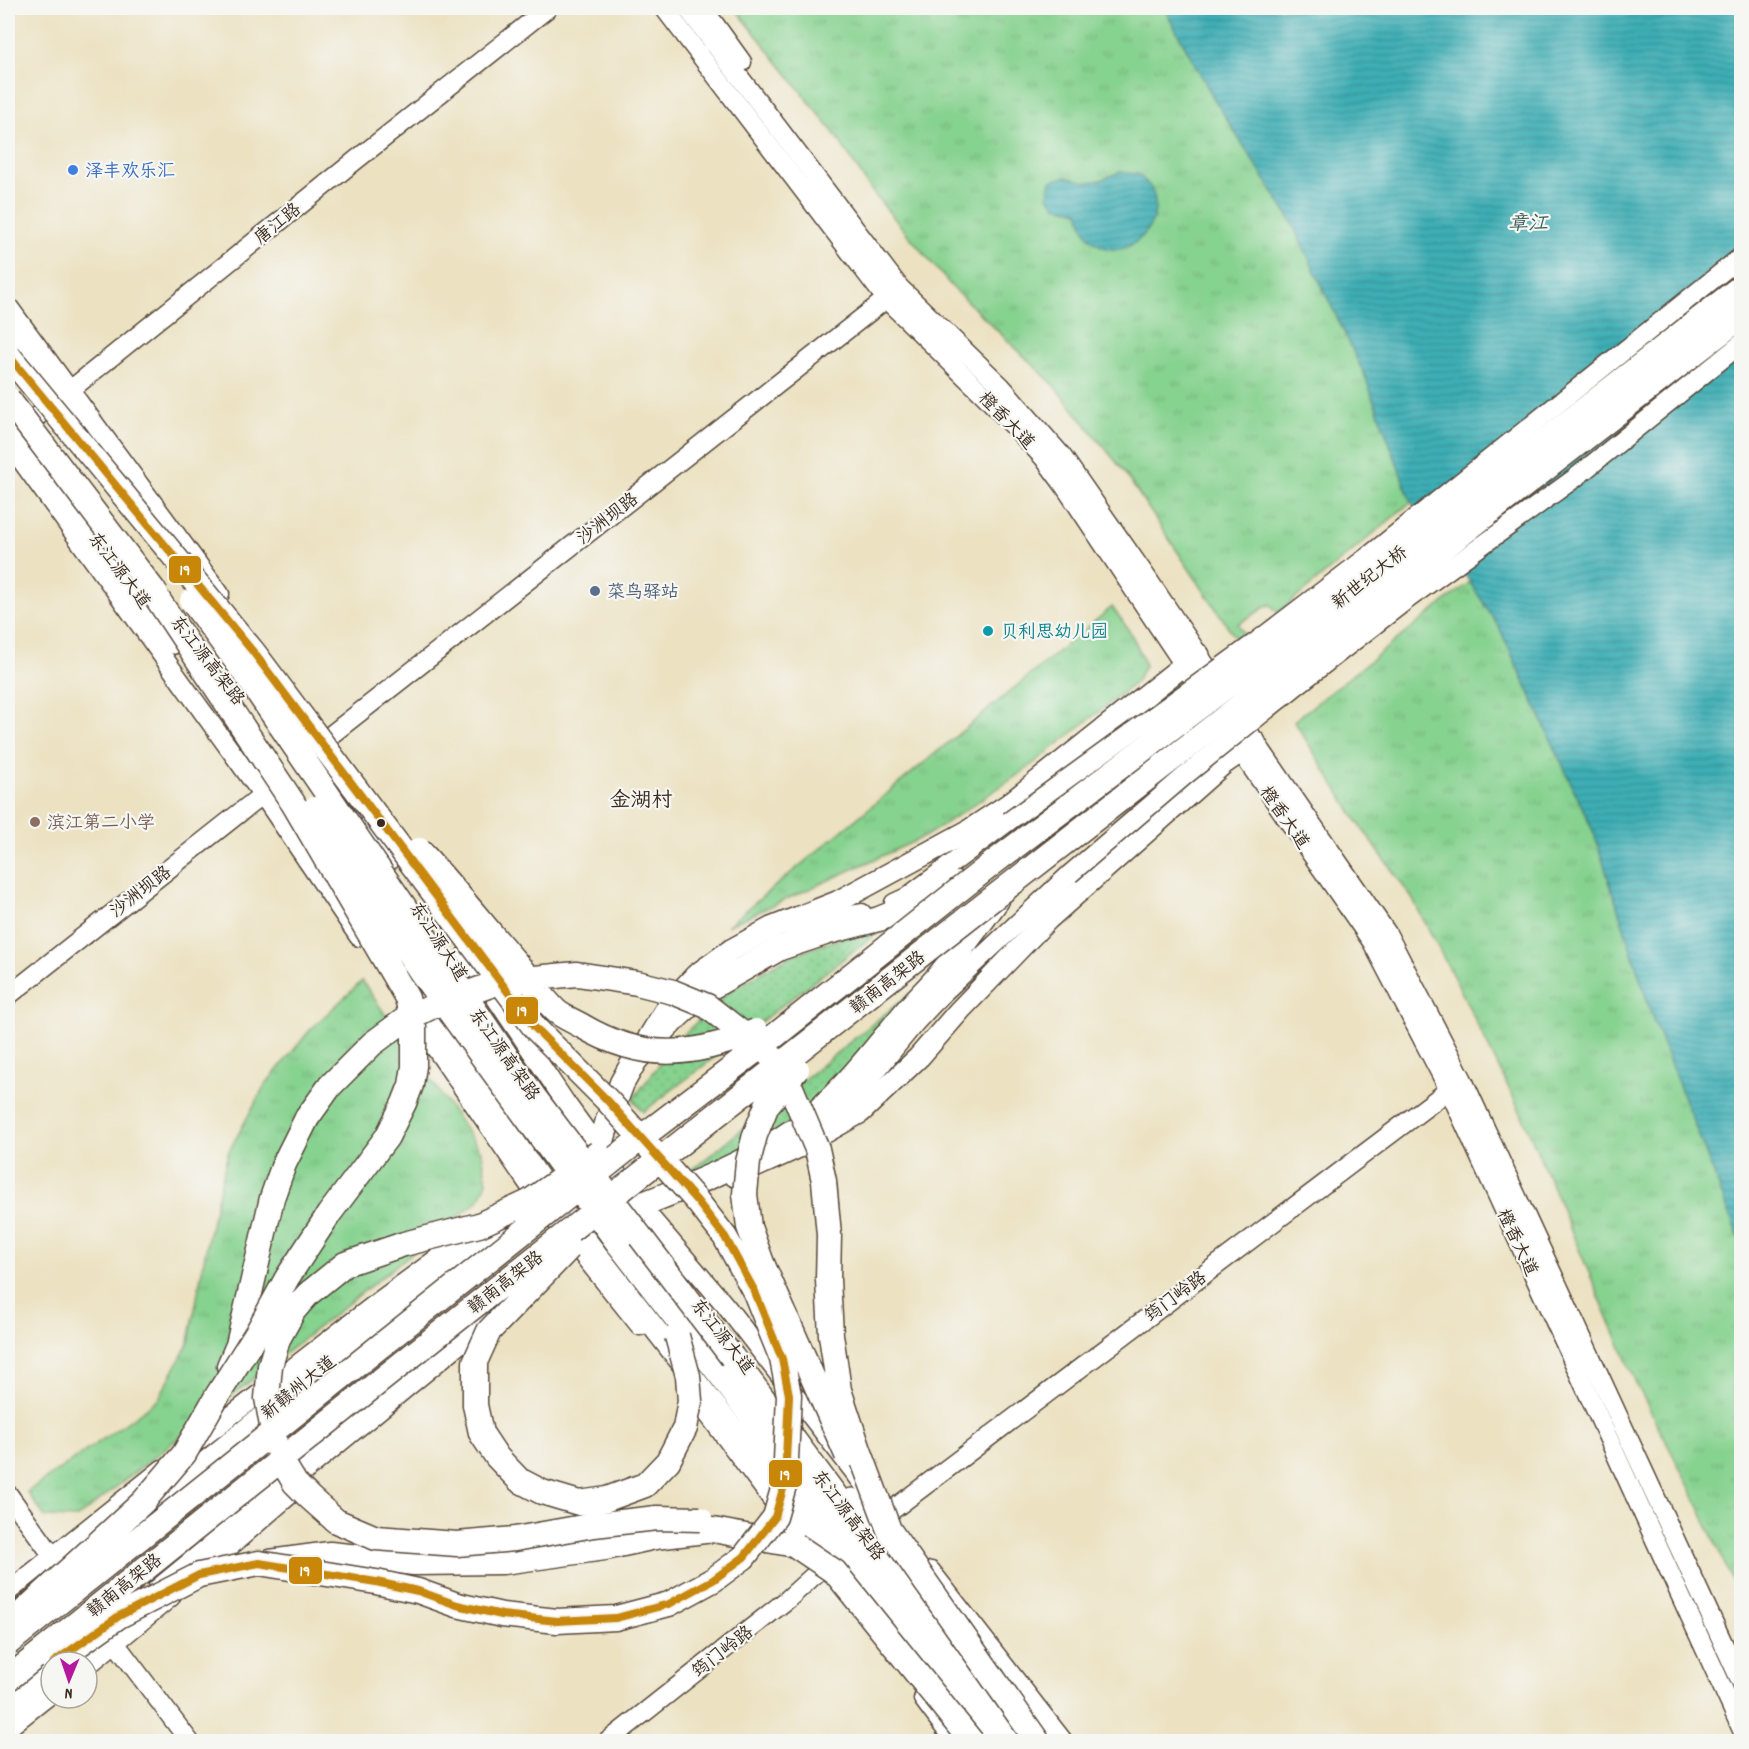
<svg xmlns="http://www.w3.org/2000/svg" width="1749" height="1749" viewBox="0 0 1749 1749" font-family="Dekko,'LXGW WenKai TC',sans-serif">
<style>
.grass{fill:url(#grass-dots);stroke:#607e56;stroke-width:1.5}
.park{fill:url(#park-tufts);stroke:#607e56;stroke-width:1.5}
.water{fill:url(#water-rules);stroke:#3c6c6a;stroke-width:1.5}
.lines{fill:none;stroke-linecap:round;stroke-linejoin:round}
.secondary-casing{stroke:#564637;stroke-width:21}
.primary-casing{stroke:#564637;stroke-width:24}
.highway-casing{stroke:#564637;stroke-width:27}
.secondary{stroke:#fff;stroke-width:18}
.primary{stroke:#fff;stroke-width:21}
.highway{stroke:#fff;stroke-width:24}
.secondary-bridge-casing{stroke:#564637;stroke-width:21;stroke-linecap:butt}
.highway-bridge-casing{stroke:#564637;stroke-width:27;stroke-linecap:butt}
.secondary-bridge{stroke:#fff;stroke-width:18}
.highway-bridge{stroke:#fff;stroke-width:24}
.bus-1-casing{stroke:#f6f6f2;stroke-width:12}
.bus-1{stroke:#c88708;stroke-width:8}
.shop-dot{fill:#3f7fe0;stroke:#f6f6f2;stroke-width:2}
.service-dot{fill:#5c6f8a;stroke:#f6f6f2;stroke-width:2}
.culture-dot{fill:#0f9aa8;stroke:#f6f6f2;stroke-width:2}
.education-dot{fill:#8d6e63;stroke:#f6f6f2;stroke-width:2}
.bus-dot{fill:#3b2a1e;stroke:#f6f6f2;stroke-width:2}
.labels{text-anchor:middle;stroke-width:4.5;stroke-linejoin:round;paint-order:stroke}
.shop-label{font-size:18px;fill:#366cbe;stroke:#f6f6f2;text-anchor:start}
.street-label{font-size:18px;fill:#3b2a1e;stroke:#f6f6f2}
.service-label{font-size:18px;fill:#4e5e75;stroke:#f6f6f2;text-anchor:start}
.culture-label{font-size:18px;fill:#0d838f;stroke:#f6f6f2;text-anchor:start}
.education-label{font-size:18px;fill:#785e54;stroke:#f6f6f2;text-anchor:start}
.water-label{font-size:20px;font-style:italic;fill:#3c5f5b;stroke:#f6f6f2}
.quarter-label{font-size:21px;fill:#3b2a1e;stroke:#f6f6f2}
.line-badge{stroke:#f6f6f2;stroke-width:2}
.badge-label{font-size:16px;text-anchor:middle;font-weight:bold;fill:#fff}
</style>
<defs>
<pattern id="grass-dots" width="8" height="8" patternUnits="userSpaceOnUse" patternTransform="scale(1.5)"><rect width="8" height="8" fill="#86d28f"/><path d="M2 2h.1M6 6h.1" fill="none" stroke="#75b47b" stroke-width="1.8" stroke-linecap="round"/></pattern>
<pattern id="park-tufts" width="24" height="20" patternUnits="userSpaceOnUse" patternTransform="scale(1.5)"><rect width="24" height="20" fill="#86d28f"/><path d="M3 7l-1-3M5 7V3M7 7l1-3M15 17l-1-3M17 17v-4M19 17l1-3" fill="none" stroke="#75b47b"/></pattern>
<pattern id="water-rules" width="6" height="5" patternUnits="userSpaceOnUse" patternTransform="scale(1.5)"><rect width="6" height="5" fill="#3eafb6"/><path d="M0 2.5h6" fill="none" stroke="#358f93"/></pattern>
</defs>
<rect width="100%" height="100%" fill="#f6f6f2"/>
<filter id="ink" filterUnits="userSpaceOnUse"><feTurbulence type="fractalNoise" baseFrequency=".0167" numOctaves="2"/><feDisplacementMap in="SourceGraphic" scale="12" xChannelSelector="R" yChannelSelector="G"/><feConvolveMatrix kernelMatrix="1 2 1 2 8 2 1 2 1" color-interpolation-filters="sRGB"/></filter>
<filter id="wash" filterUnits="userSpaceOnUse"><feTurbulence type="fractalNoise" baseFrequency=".008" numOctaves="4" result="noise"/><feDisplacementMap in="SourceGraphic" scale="24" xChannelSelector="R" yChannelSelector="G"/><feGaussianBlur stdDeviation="1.35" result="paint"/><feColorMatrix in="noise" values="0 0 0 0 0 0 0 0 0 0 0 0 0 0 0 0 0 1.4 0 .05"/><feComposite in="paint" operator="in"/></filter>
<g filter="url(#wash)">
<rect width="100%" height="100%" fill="#ece2c2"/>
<path class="grass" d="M894 920 643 1112 633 1099 679 1039 728 992 790 956Z
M912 992 844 1074 787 1125 735 1158 687 1174Z"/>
<path class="park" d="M735 8H1164L1216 102 1290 219 1365 376 1411 502 1278 613 1270 604 1238 624 1249 643 1241 646 1122 469 1051 382 952 287 873 193 837 137Z
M1470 582 1499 627 1594 833 1653 1019 1741 1243V1600L1693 1494 1636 1383 1521 1113 1462 993 1412 898 1357 821 1294 721Z
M1112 607C1127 626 1138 643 1145 666L1136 682 1024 771 926 836 727 926Z
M362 981 482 1153 487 1182 479 1200 77 1518 45 1517 27 1492 133 1418 159 1398 189 1342 208 1238 228 1153 265 1085 311 1029Z"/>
<path class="water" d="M1164 8H1741V1243L1653 1019 1594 833 1499 627 1470 582 1411 502 1365 376 1290 219 1216 102Z
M1120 172 1138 174C1143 179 1151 186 1153 192 1166 230 1119 270 1089 237 1083 230 1081 219 1079 211L1056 206 1048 196 1051 181 1065 177 1087 182 1101 180Z"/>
</g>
<g filter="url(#ink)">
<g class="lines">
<g class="secondary-casing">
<path id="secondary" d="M664 8 886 299 986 397 1043 457 1063 484 1206 698
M687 8 900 288 1001 386 1062 456 1145 575 1219 685
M703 8 742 62
M8 306 220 594
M18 432 356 160 548 8
M8 442 262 794 359 937
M1248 731 1387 933 1463 1080 1742 1684
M1234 742 1372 942 1448 1088 1742 1730
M313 749 895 292
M894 903 907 897 1009 821
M792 929 827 919 862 913
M466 954 566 1103 640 1205 725 1305 868 1490
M8 996 271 788
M412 1014 542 1204 640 1326
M813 1130 855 1097 915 1023 943 993 1070 874
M686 1385 812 1553
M193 1445 379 1301 477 1229
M8 1494 52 1555
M887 1514 1458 1083
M931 1571 1064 1742
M197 1575 299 1487
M8 1592 162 1469
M116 1644 190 1742
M87 1666 171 1597
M923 1699 955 1742
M8 1728 51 1694
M607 1742 788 1599 833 1558"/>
</g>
<g class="primary-casing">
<path id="primary" d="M8 328 75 420
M8 419 174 643
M317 754 387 861
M417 998 552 1197 852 1581
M649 1037 669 1004 696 975 731 950 771 928 837 902 968 831 1009 804 1184 665 1199 655
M735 1176 799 1147 861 1112 919 1057 960 1010 1048 919 1223 764 1255 742
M852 1499 894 1552
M145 1511 428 1283 543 1204
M158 1590 500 1309
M8 1621 34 1600
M8 1710 35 1688"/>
</g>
<g class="highway-casing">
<path id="highway" d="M596 1163 608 1120 622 1083 635 1060 673 1020 706 990 780 948 825 933 879 919 939 895 957 884
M628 1210C686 1187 744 1166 796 1129 838 1098 869 1057 902 1017 913 1003 927 990 939 976 959 952 978 926 997 900
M618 1243 722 1377 993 1742
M732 1357 1019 1742
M229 1366 238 1345 272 1198 284 1164 307 1118
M270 1562 330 1554 414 1563 503 1562 605 1548 655 1537 713 1530 795 1545
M8 1695 51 1664"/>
</g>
<use href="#secondary" class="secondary"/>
<use href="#primary" class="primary"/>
<use href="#highway" class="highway"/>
<g class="secondary-bridge-casing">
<path id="secondary-bridge" d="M1009 821 1257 641 1371 554 1742 256
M1070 874 1187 774 1295 687 1408 599 1575 478 1742 343"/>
</g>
<g class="highway-bridge-casing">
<path id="highway-bridge" d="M8 355 254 653 535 1028 608 1101 697 1201 725 1237 755 1292 782 1359 789 1395 785 1482 775 1517 744 1557 713 1580 669 1604 616 1618 557 1621 502 1615 457 1605 418 1591 376 1582 259 1563 199 1575 119 1616 54 1662
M8 399 157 595
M192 601 240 666 534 1097 732 1357
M314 809 421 972 618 1243
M419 850C453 887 484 926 517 964 529 979 541 996 555 1010 562 1017 574 1021 582 1026 643 1062 693 1057 756 1031
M797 1069 767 1105 755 1135 748 1162 745 1194 749 1227 762 1263 847 1455
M307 1118 330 1086 372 1044 403 1021 435 1005 502 981 577 974 637 983 673 992 707 1006 770 1055 792 1090 817 1149 824 1181 829 1235 828 1280 831 1335 839 1390 859 1450 889 1530 1038 1742
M598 1153 529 1202 479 1225 404 1244 345 1264 308 1294 294 1310 278 1339 270 1366 267 1398 275 1443 283 1463 295 1483 310 1498 336 1521 376 1538 457 1544 515 1539 594 1525 657 1518 700 1519
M569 1248 489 1331 475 1362V1405L481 1433 497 1457 519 1480 542 1492 579 1503 607 1499 645 1485 668 1461 685 1428 690 1401 688 1376 677 1336
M795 1545 835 1572 972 1742
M22 1613 143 1502 184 1454 217 1396 258 1331 287 1278 329 1214 387 1137 404 1103 411 1085 414 1066V1027L407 998 293 803 147 583
M8 1643 651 1130 772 1038 993 863 1381 569 1742 286
M8 1679C393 1368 782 1062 1173 758 1362 610 1553 464 1742 316"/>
</g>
<use href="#secondary-bridge" class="secondary-bridge"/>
<use href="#highway-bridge" class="highway-bridge"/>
<g class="bus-1-casing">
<path id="bus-1" d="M8 355 254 653 535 1028 608 1101 697 1201 725 1237 755 1292 782 1359 789 1395 785 1482 775 1517 744 1557 713 1580 669 1604 616 1618 557 1621 502 1615 457 1605 418 1591 376 1582 259 1563 199 1575 119 1616 54 1662"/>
</g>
<use href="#bus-1" class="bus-1"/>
</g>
</g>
<circle class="shop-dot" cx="73" cy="170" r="6"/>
<circle class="service-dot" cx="595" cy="591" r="6"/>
<circle class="culture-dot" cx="988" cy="631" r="6"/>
<circle class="education-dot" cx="35" cy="822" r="6"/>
<circle class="bus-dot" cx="381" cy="823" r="5"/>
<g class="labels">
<g class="shop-label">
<text x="85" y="176">泽丰欢乐汇</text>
</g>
<g class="street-label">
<text transform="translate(277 223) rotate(-39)" y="6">唐江路</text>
<text transform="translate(1007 420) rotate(46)" y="6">橙香大道</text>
<text transform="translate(607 518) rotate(-38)" y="6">沙洲坝路</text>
<text transform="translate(120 570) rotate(53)" y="6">东江源大道</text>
<text transform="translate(1369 577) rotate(-38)" y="6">新世纪大桥</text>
<text transform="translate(208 660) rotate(52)" y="6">东江源高架路</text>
<text transform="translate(1285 817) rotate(55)" y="6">橙香大道</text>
<text transform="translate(140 891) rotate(-38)" y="6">沙洲坝路</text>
<text transform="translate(439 941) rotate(57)" y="6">东江源大道</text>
<text transform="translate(887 982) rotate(-38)" y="6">赣南高架路</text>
<text transform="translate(505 1054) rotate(55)" y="6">东江源高架路</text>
<text transform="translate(1518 1242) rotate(65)" y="6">橙香大道</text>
<text transform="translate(505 1282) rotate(-38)" y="6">赣南高架路</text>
<text transform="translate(1175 1296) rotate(-37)" y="6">筠门岭路</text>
<text transform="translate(723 1336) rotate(52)" y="6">东江源大道</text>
<text transform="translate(298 1387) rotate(-39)" y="6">新赣州大道</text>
<text transform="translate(849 1515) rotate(53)" y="6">东江源高架路</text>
<text transform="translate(124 1585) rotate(-39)" y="6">赣南高架路</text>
<text transform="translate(722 1651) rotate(-38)" y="6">筠门岭路</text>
</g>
<g class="service-label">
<text x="607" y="597">菜鸟驿站</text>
</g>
<g class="culture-label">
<text x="1000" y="637">贝利思幼儿园</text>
</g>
<g class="education-label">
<text x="47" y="828">滨江第二小学</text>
</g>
<g class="water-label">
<text x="1528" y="229">章江</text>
</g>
<g class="quarter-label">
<text x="641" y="806">金湖村</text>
</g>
</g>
<g class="line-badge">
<rect x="168" y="555" width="34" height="29" rx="6" fill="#c88708"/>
<rect x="505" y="996" width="34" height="29" rx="6" fill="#c88708"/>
<rect x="768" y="1459" width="35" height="29" rx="6" fill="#c88708"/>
<rect x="288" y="1556" width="35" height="29" rx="6" fill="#c88708"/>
</g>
<g class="badge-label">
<text x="185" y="575">19</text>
<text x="522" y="1016">19</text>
<text x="785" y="1480">19</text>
<text x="305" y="1576">19</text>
</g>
<rect width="1749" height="1749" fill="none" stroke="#f6f6f2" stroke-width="30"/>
<g transform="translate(69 1680) rotate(182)"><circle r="28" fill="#f6f6f2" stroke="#aba49d" stroke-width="1.5"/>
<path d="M0-4.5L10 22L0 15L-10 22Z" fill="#b5179e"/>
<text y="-9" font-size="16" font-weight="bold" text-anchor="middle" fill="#3b2a1e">N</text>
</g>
</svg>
